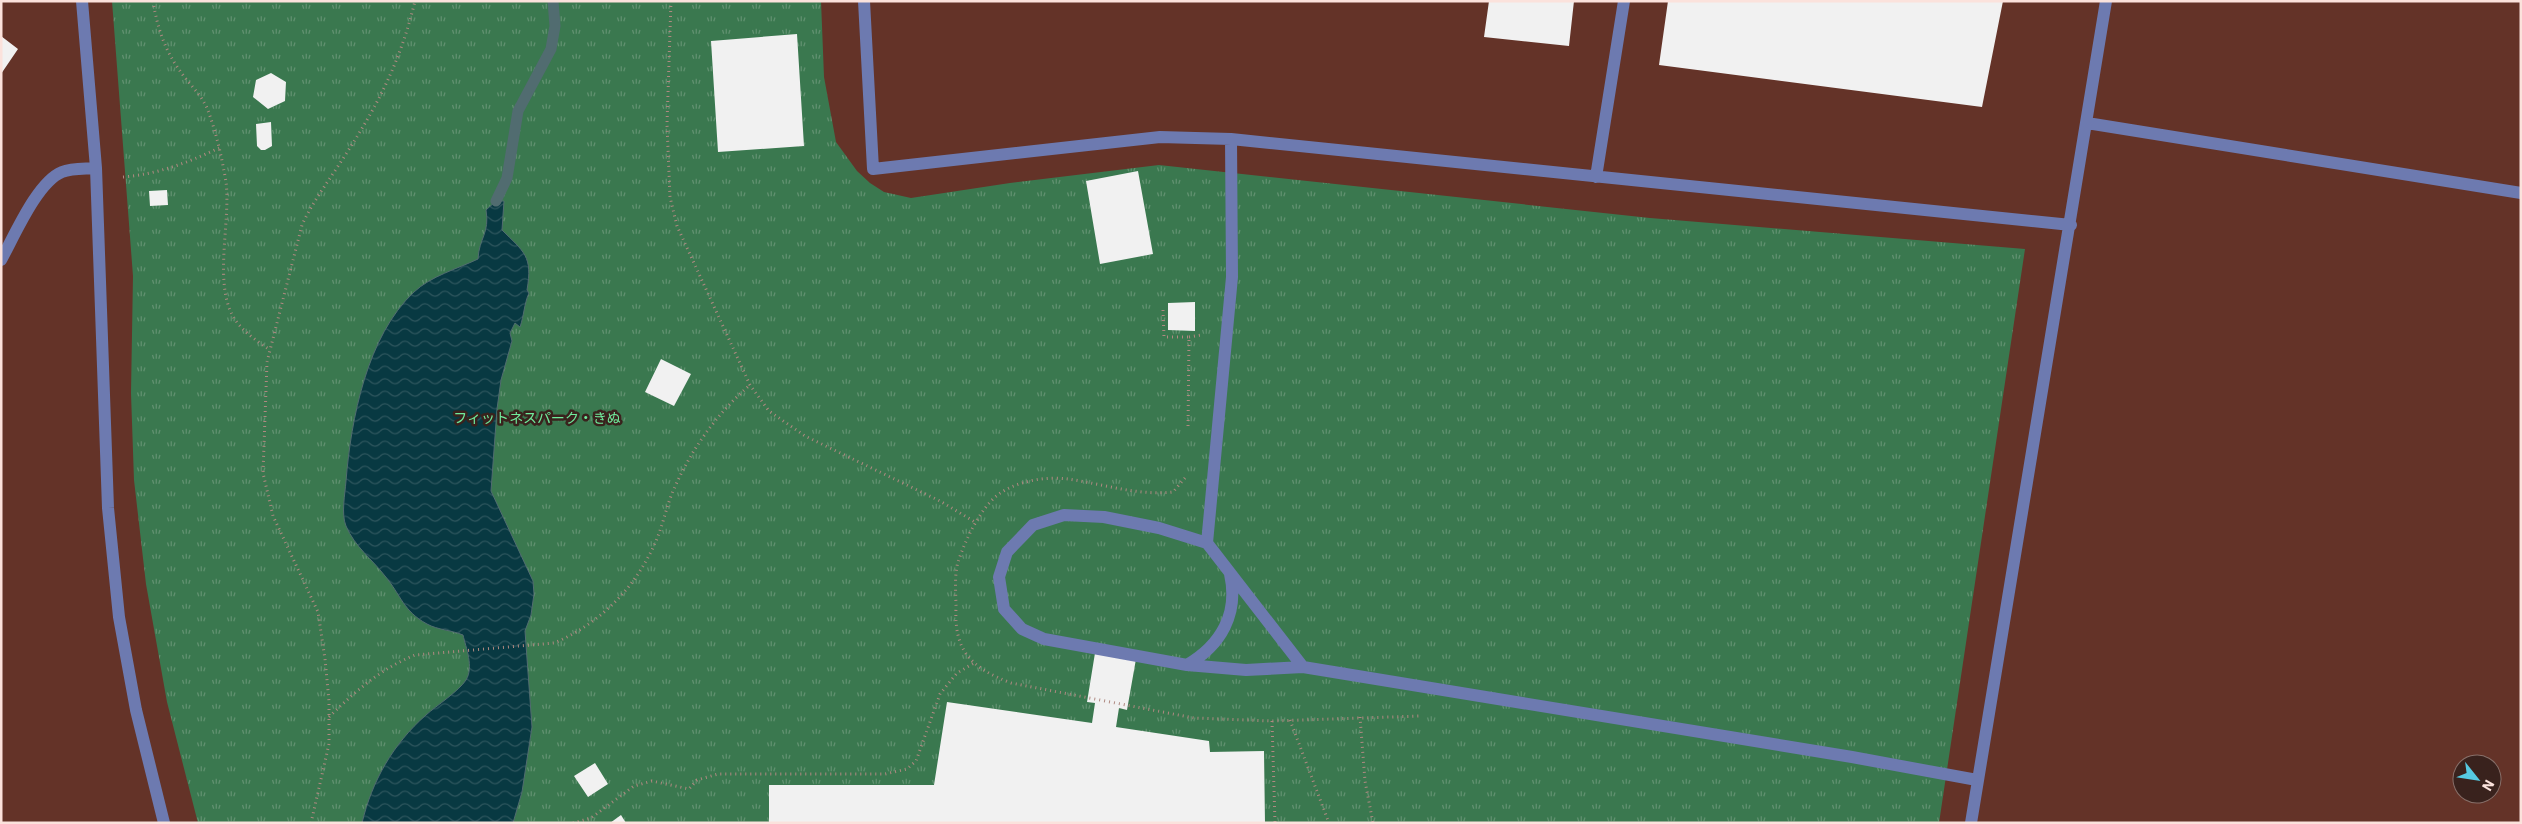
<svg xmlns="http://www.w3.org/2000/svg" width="2522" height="824" viewBox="0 0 2522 824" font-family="'IBM Plex Sans','Noto Sans JP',sans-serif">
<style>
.park{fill:url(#park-tufts)}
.water{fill:url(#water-waves);stroke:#516c70}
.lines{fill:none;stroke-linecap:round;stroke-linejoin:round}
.stream{stroke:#516c70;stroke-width:11}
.building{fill:#f1f1f1}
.path{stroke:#af8981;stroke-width:3;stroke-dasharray:1 4;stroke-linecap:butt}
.minor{stroke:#6d7ab0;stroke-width:12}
.labels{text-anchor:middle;stroke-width:5;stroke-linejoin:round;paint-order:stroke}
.park-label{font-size:14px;fill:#70eb9c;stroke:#39221d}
</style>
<defs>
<pattern id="park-tufts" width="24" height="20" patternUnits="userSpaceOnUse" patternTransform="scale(1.25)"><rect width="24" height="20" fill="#3a784f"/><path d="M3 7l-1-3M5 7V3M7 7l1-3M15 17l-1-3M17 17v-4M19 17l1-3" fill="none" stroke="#619170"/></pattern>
<pattern id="water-waves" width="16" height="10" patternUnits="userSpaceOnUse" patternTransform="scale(1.25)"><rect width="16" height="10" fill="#083942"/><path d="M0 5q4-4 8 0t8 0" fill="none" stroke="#2d555d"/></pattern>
</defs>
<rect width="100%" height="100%" fill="#643328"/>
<path class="park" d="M112 1H821L824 77 836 142 857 171 870 183 884 192 911 198 1010 183 1159 165 1650 218 2025 249 1939 823H198L167 702 146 584 134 480 131 393 133 276Z"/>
<path class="water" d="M496 201H504L502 230C524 252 533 256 527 290L529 293C524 304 524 316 520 327L515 323 510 333 512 341 501 380 497 409 491 491 533 581 534 594 531 615 525 631 532 727 522 792 513 823H362C372 781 393 744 426 715 436 706 459 691 466 680 474 667 466 648 463 635 451 630 438 630 427 624 403 611 401 595 385 576 372 559 355 547 346 526 341 514 345 494 346 481 351 419 367 336 414 292 431 276 457 269 478 259 479 238 490 233 486 210Z"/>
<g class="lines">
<path class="stream" d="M496 201 507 178 518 111 551 49 555 26 553 1"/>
</g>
<path class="building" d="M1489 1H1574L1569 46 1484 37Z
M1668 1H2003L1982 107 1659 65Z
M797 34 804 146 718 152 711 41Z
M1 36 18 49 1 74Z
M271 73 286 82 285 101 268 109 253 97 256 80Z
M271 122 272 146 265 150H261L257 146 256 124Z
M1138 171 1153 254 1100 264 1086 181Z
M167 190 168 205 150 206 149 191Z
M1195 302V331L1168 330V303Z
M661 359 691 374 674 406 645 392Z
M1095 653 1136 659 1127 710 1119 708 1116 727 1209 741 1210 752 1264 751 1265 823H769V785H934L947 702 1092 723 1095 703 1087 702Z
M595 763 608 784 588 797 574 776Z
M621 815 626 823H610Z"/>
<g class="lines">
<path class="path" d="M153 1C157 26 164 48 178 68 187 82 200 93 207 108 216 131 222 158 226 182 231 221 213 284 234 318 243 332 257 341 270 350
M671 1 667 124 670 197 677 226 750 385 769 411 805 436 940 501 975 522
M123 177C158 174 187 163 219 148
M1163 310 1164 337H1189L1188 429
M1189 337 1201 335
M1185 478 1173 492C1138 496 1103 484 1068 479 1046 476 1017 481 999 494 980 508 965 541 958 562 954 576 956 594 956 608 954 652 972 668 1011 683L1194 718 1272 721 1420 716
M329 717C356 691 380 669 415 655L554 643C602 623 639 584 658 536 664 521 667 504 674 489 691 450 717 413 750 385
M1360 717 1365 781 1373 823
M1290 720 1329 823
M1272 721 1275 823
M311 823 329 744V701L325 659 318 612 273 516 263 473 267 362 302 225C313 201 328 182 342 160 377 107 400 63 415 1
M573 823 591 818 634 786 652 781 689 789 697 780 718 774H885L907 769 916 761 940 694 957 673 974 663"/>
<path class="minor" d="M82 1 96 168 108 508 119 617 136 710 164 823
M864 1 873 169 1160 137 1231 139 2071 225
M2087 123 2521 193
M1231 139 1232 277 1207 543 1303 667 1852 757 1977 780
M1596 177 1624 1
M1 260C14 237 37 182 62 172 72 168 85 169 96 168
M1207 543 1159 528 1104 517 1064 515 1033 525 1007 552 999 577 1004 609 1022 629 1044 639 1187 665 1246 670 1303 667
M1187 665C1221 645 1239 614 1230 574
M1971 823 2106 1"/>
</g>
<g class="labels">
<g class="park-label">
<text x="537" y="423">フィットネスパーク・きぬ</text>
</g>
</g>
<rect width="2522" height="824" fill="none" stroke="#fbe2dc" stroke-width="5"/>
<g transform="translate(2477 779) rotate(120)"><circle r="24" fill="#39221d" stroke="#876f69"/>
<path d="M0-4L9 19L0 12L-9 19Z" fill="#56c9e1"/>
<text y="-8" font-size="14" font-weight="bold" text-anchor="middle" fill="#fbe2dc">N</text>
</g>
</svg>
